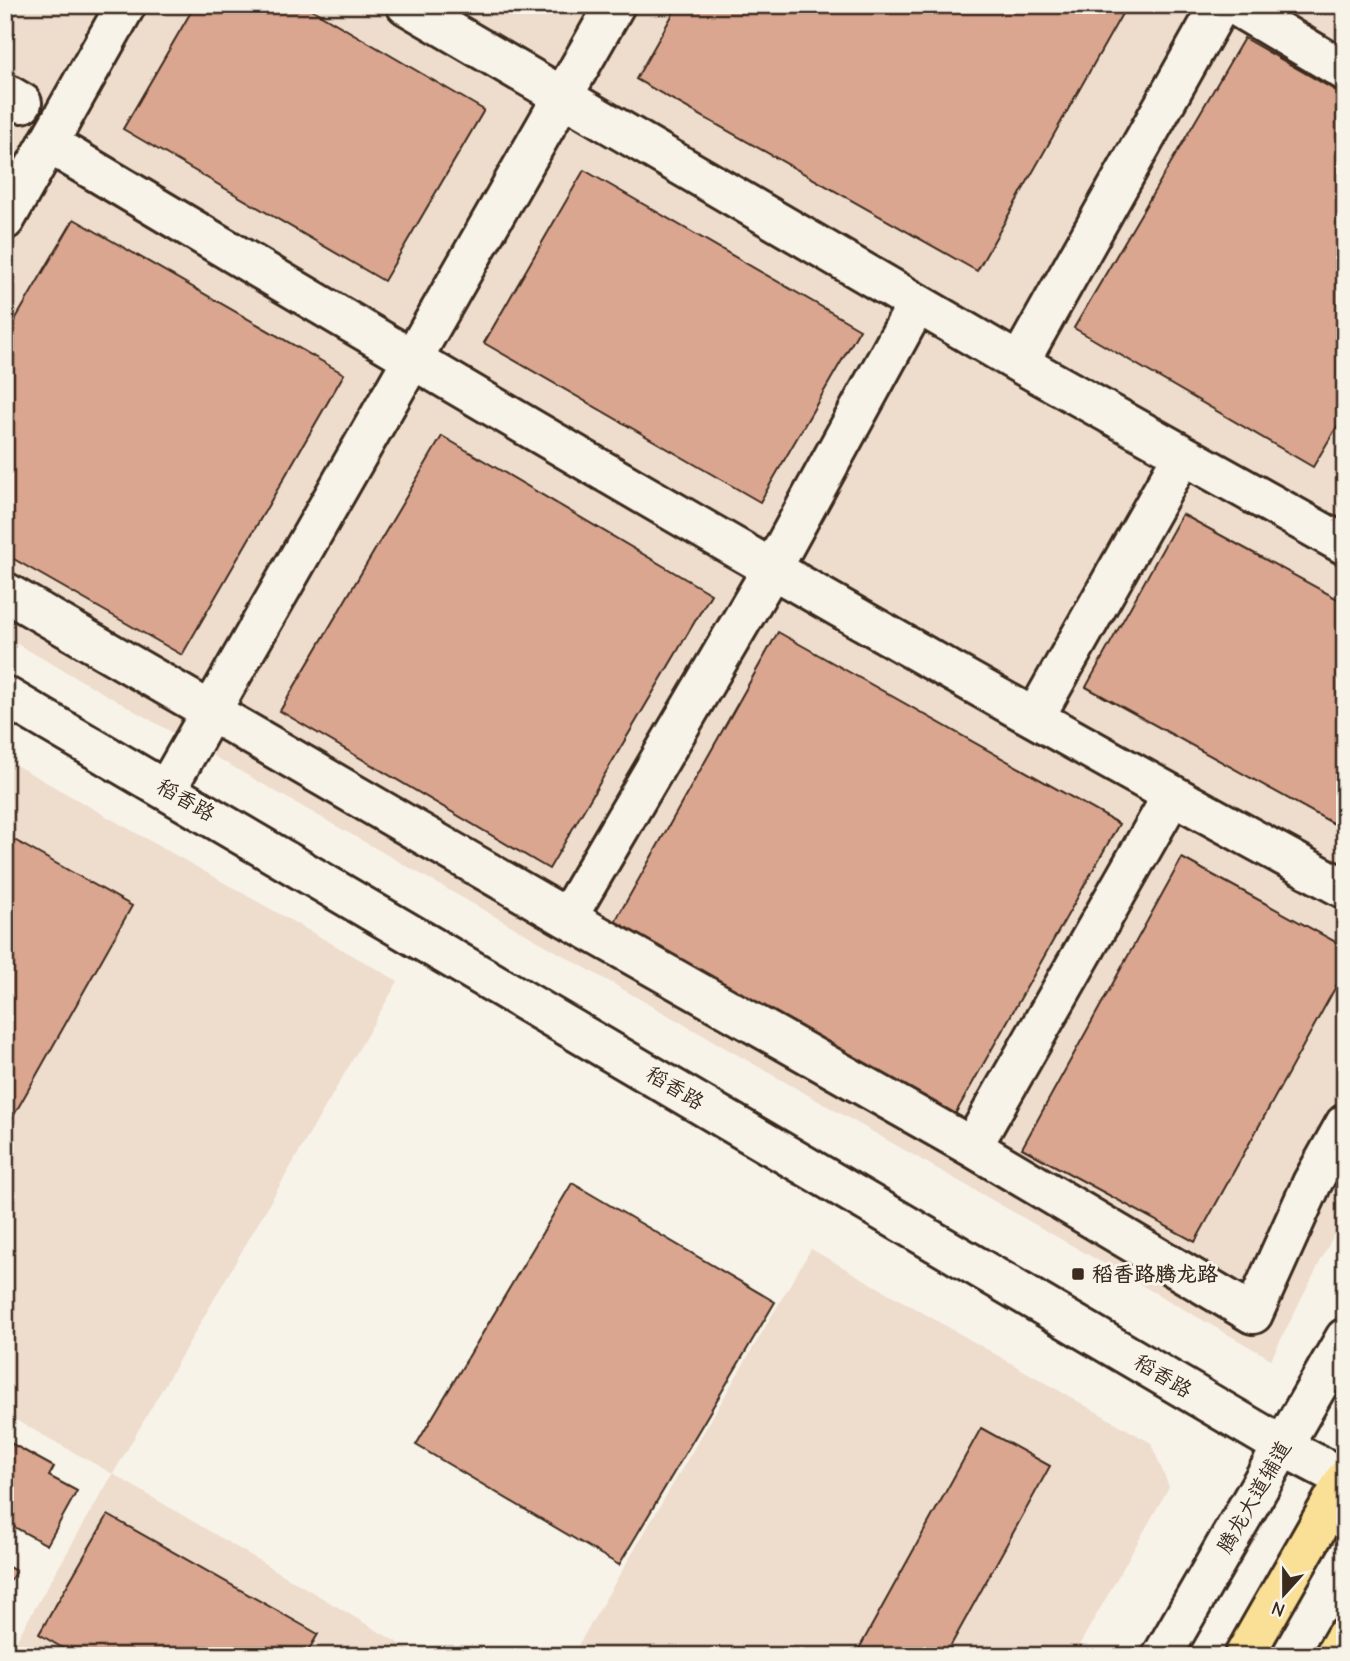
<svg xmlns="http://www.w3.org/2000/svg" width="1350" height="1661" viewBox="0 0 1350 1661" font-family="'Comic Neue','LXGW WenKai TC',sans-serif">
<style>
.built{fill:#eedccd}
.building{fill:#daa68f;stroke:#3b2a1e;stroke-width:2}
.lines{fill:none;stroke-linecap:round;stroke-linejoin:round}
.minor-casing{stroke:#3b2a1e;stroke-width:44}
.major-casing{stroke:#3b2a1e;stroke-width:44}
.minor{stroke:#f7f3e8;stroke-width:38}
.major{stroke:#fadf96;stroke-width:38}
.poi-dot{fill:#3b2a1e;stroke:#f7f3e8;stroke-width:2.5}
.labels{text-anchor:middle;stroke-width:6;stroke-linejoin:round;paint-order:stroke}
.street-label{font-size:21px;fill:#3b2a1e;stroke:#f7f3e8}
.poi-label{font-size:21px;font-weight:bold;fill:#3b2a1e;stroke:#f7f3e8;text-anchor:start}
</style>
<rect width="100%" height="100%" fill="#f7f3e8"/>
<filter id="ink" filterUnits="userSpaceOnUse"><feTurbulence type="fractalNoise" baseFrequency=".0143" numOctaves="2"/><feDisplacementMap in="SourceGraphic" scale="14" xChannelSelector="R" yChannelSelector="G"/><feConvolveMatrix kernelMatrix="1 2 1 2 8 2 1 2 1" color-interpolation-filters="sRGB"/></filter>
<g filter="url(#ink)">
<path class="built" d="M5 5H1345V1213L1271 1359 5 637Z
M5 759 398 981 113 1474 420 1656H7L113 1474 5 1414Z
M811 1249 1151 1443 1169 1487 1073 1656H572Z"/>
<path class="building" d="M195 5H304L484 110 384 281 123 129Z
M528 5H549L544 14Z
M678 5H1127L977 271 636 79Z
M1244 38 1345 96V413L1313 467 1074 328Z
M5 116 14 121 5 136Z
M584 170 860 329 760 502 484 343Z
M74 219 344 374 182 655 5 554V337Z
M442 436 711 594 549 869 280 711Z
M1182 514 1345 603V830L1086 687Z
M778 632 1119 824 954 1116 613 925Z
M9 837 132 906 5 1131V844Z
M1182 858 1345 947V970L1195 1242 1022 1148Z
M572 1183 775 1302 619 1565 416 1445Z
M981 1428 1050 1466 945 1656H855Z
M5 1440 54 1467 49 1476 77 1491 47 1545 5 1522Z
M108 1515 318 1634 305 1656H76L39 1634Z
M5 1565 16 1571 5 1589Z"/>
<g class="lines">
<g class="minor-casing">
<path id="minor" d="M406 5 1019 363 1345 545
M1234 5 1345 71
M5 93 22 103
M48 143C476 398 906 652 1345 889
M5 220 126 5
M1019 363 1220 5
M5 592 567 918 972 1147 1253 1314 1312 1183 1345 1124
M5 696 1284 1447 1345 1479
M1035 717 1182 456
M167 788 615 5
M567 918 773 567 917 304
M972 1147 1172 796
M1162 1656 1345 1338"/>
</g>
<g class="major-casing">
<path id="major" d="M1244 1656 1345 1479
M1334 1656 1345 1637"/>
</g>
<use href="#minor" class="minor"/>
<use href="#major" class="major"/>
</g>
</g>
<rect class="poi-dot" x="1071" y="1267" width="14" height="14" rx="3.5"/>
<g class="labels">
<g class="street-label">
<text transform="translate(186 800) rotate(30)" y="7">稻香路</text>
<text transform="translate(675 1088) rotate(31)" y="7">稻香路</text>
<text transform="translate(1163 1376) rotate(31)" y="7">稻香路</text>
<text transform="translate(1254 1497) rotate(-60)" y="7">腾龙大道辅道</text>
</g>
<g class="poi-label">
<text x="1092" y="1281">稻香路腾龙路</text>
</g>
</g>
<rect width="1350" height="1661" fill="none" stroke="#f7f3e8" stroke-width="28"/>
<rect x="14" y="14" width="1322" height="1633" fill="none" stroke="#3b2a1e" stroke-width="2.5" filter="url(#ink)"/>
<g transform="translate(1284 1594) rotate(201)" stroke="#f7f3e8" stroke-width="5" paint-order="stroke">
<path d="M0-5L12 26L0 18L-12 26Z" fill="#3b2a1e"/>
<text y="-10" font-size="19" font-weight="bold" text-anchor="middle" fill="#3b2a1e">N</text>
</g>
</svg>
